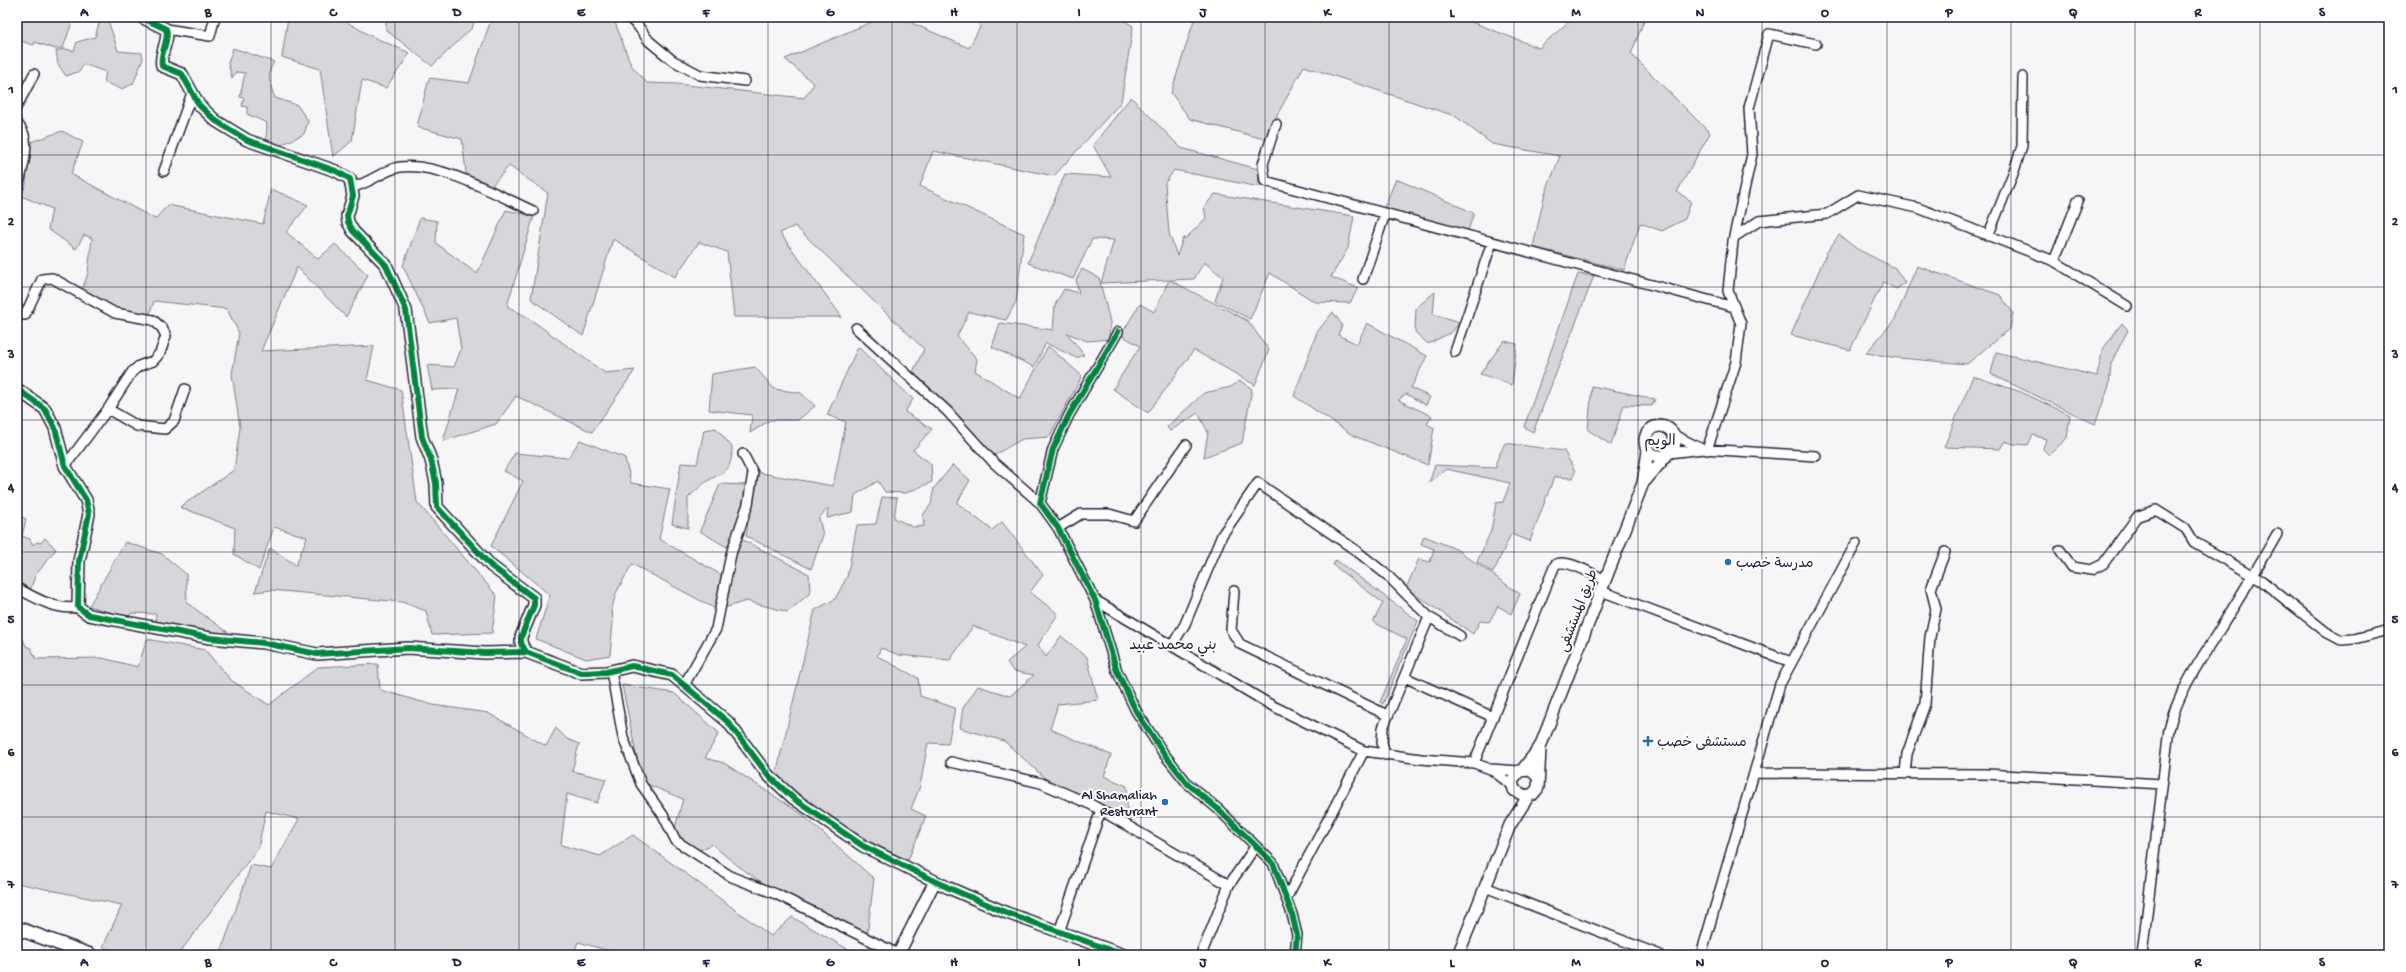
<svg xmlns="http://www.w3.org/2000/svg" width="2406" height="972" viewBox="0 0 2406 972" font-family="'Gochi Hand','Playpen Sans Arabic',sans-serif">
<style>
.green{fill:#d7d7db;stroke:#7c7c8b}
.lines{fill:none;stroke-linecap:round;stroke-linejoin:round}
.minor-casing{stroke:#22223b;stroke-width:12}
.tertiary-casing{stroke:#22223b;stroke-width:14}
.secondary-casing{stroke:#22223b;stroke-width:16}
.minor{stroke:#fff;stroke-width:9}
.tertiary{stroke:#fff;stroke-width:11}
.secondary{stroke:#fff;stroke-width:13}
.cycleway-casing{stroke:#fff;stroke-width:8}
.cycleway{stroke:#00873e;stroke-width:6}
.grid{fill:none;stroke:#22223b;stroke-width:1;stroke-opacity:0.55}
.poi-dot{fill:#1f6fb2;stroke:#fff;stroke-width:1.5}
.labels{text-anchor:middle;stroke-width:4;stroke-linejoin:round;paint-order:stroke}
.poi-label{font-size:14px;fill:#22223b;stroke:#fff;text-anchor:start}
.street-label{font-size:14px;fill:#22223b;stroke:#fff}
.neighbourhood-label{font-size:15px;fill:#22223b;stroke:#fff}
.neatline{fill:none;stroke:#22223b;stroke-width:1.5}
.grid-label{font-size:13px;text-anchor:middle;font-weight:bold;fill:#22223b}
</style>
<rect width="100%" height="100%" fill="#f6f6f7"/>
<filter id="ink" filterUnits="userSpaceOnUse"><feTurbulence type="fractalNoise" baseFrequency=".025" numOctaves="2"/><feDisplacementMap in="SourceGraphic" scale="8" xChannelSelector="R" yChannelSelector="G"/><feConvolveMatrix kernelMatrix="1 2 1 2 8 2 1 2 1" color-interpolation-filters="sRGB"/></filter>
<g filter="url(#ink)">
<path class="green" d="M17 17H60L72 22 63 48 55 49 35 42 34 45 17 40Z
M101 17H107L118 51 142 53 143 59 133 84 121 89 104 82 106 72 83 64 80 71 66 76 58 64 56 51 65 49 74 51 77 42 95 37Z
M288 17H338L371 36 410 53 386 88 362 80 352 141 333 157 320 69 282 57Z
M386 17H476L472 28 432 66 386 30Z
M492 17H613L631 65 647 83 677 84 804 98 814 84 785 59 883 17H898L969 48 980 27 976 17H1118L1133 26 1121 102 1054 176 933 151 920 186 1024 234 1016 302 1006 320 969 312 957 336 977 359 975 371 1020 399 1048 346 1082 376 1049 437 1022 439 991 457 910 378 924 349 795 226 780 233 842 317H734L727 252 699 242 675 277 613 239 583 336 531 299 548 193 509 166 486 192 468 188 462 139 417 127 429 78 469 83Z
M1195 17H1459L1539 48 1574 17 1645 18 1631 54 1710 133 1677 192 1691 201 1685 219 1662 231 1640 223 1624 270 1533 247 1544 197 1560 156 1492 144 1455 116 1304 66 1264 139 1190 119 1171 93Z
M233 48 274 62C266 74 270 85 275 98L297 105 308 121 304 134 281 145 266 139 267 123 247 114V107L242 106 244 98 240 97 245 73 236 72 232 78 228 63Z
M1131 97 1181 148 1258 169 1259 187 1174 170 1165 183 1169 233 1177 256 1183 238H1186L1206 218 1204 207 1215 194 1354 216 1348 248 1331 277 1358 288 1350 303 1315 302 1270 273 1250 319 1215 301 1223 277 1204 262 1194 279 1170 280 1248 321 1269 350 1255 385 1194 350 1148 413 1113 389 1140 346 1121 335 1140 304 1154 312 1169 280 1101 283 1114 240 1092 239 1073 279 1028 263 1065 174 1111 177 1093 145Z
M62 131 83 142 71 174 155 219 168 205 263 224 271 189 308 205 286 232 318 259 335 244 368 275 346 317 297 267 261 351 374 346 367 380 401 390 417 502 497 596 492 633 432 635 426 611 402 602 271 590 255 592 270 548 296 565 307 537 274 527 259 570 234 554 235 528 180 507 234 470 240 427 232 374 239 333 227 309 154 301 147 322 79 299 88 273 92 238 84 235 76 249 48 229 52 209 21 196 26 184 28 143Z
M1396 179 1474 213 1467 233 1383 210Z
M506 210 534 216 507 306 527 317 605 373 635 370 592 432 516 396 496 424 443 441 459 389 432 390 427 365 454 367 461 349 456 318 430 323 403 266 420 218 437 221 436 243 477 274Z
M1839 235 1857 249 1895 268 1905 283 1896 289 1883 282 1850 350 1791 335 1827 252Z
M1917 266 2000 295 2013 313 2010 328 1967 364 1899 358 1866 353 1895 319Z
M1082 269 1099 278 1110 322 1109 339 1087 341 1067 333 1084 355 1076 358 1046 343 1034 367 992 347 1000 323 1053 330 1055 305 1064 289 1079 293 1076 280Z
M1578 274 1594 276 1533 432 1524 427Z
M1435 292 1433 314 1460 322 1452 332 1428 344 1415 332 1416 308Z
M1333 312 1342 325 1338 335 1357 344 1367 323 1427 356 1411 388 1430 397 1426 405 1406 394 1398 400 1432 416 1427 424 1434 428 1428 465 1354 436 1294 396 1317 332Z
M2122 323 2128 330 2111 363 2109 386 2095 424 1991 374 1996 352 2097 376 2103 349Z
M1504 341 1517 344 1512 385 1480 374Z
M858 347 913 399 905 412 932 429 913 450 931 464 932 482 906 493 885 492 878 481 855 495 853 512 827 518 828 508 819 518 823 535 811 569 746 536 755 472 833 486 846 422 827 415Z
M755 367 774 389 801 393 815 406 798 420H770L750 433 752 415 709 410 712 374Z
M1973 376 2021 392 2070 415 2067 438 2049 455 2043 449 2046 439 2033 435 2028 445 2014 444 2005 441 2000 449 1944 447Z
M1240 381 1252 389 1242 443 1204 457 1208 432 1198 413 1170 431 1167 427 1204 393 1231 387Z
M1592 386 1655 399 1652 406 1624 405 1611 445 1588 430Z
M716 428 732 447C732 477 721 470 702 485 697 489 692 494 688 498V528L672 524 681 463 697 464 704 430Z
M580 440 625 458 631 483 670 489 659 539 725 577 743 540 809 574 810 593 788 612 746 601 718 610 632 564 616 593 612 608 613 622 610 655 586 659 536 639 550 595 491 546 523 481 504 471 515 453 568 458Z
M1505 443 1564 451 1575 471 1573 478 1554 477 1530 541 1511 534 1493 573 1477 562 1491 531 1496 503 1503 502 1510 483 1446 469 1429 483 1435 465 1496 468V462Z
M953 465 970 480 957 503 992 530 1002 522 1043 575 1030 592 1058 614 1038 645 1046 657 1061 636 1087 657 1098 700 1058 704 1050 729 1111 755 1104 776 1127 786V818L1056 788 1004 741 960 728 963 708 978 686 1010 696 1034 675 1013 671 1007 662 1025 647 973 626 950 660 899 655 881 648 877 656 918 678 920 696 955 708 948 744 928 743 920 786 911 809 926 816 908 860C860 838 815 811 776 774L815 610 835 599 847 577 857 525 876 524 882 497 897 498 894 518 913 527 924 526 923 515 931 504 934 488Z
M720 484 748 485 730 549 700 531Z
M17 515 26 519 22 536 30 539 33 545 37 542 41 543 45 538 56 549 35 576 28 597 20 598 17 612Z
M1424 536 1456 549 1520 594 1511 614 1498 606 1489 622 1480 621 1473 634 1406 588 1419 559 1430 562 1434 549 1421 544Z
M125 542 162 554 186 574 187 603 240 641 155 623 156 614 131 613 128 618 89 606Z
M1336 560 1418 621 1383 704 1380 702 1407 639 1373 622 1383 603 1333 565Z
M17 637 23 639 26 646 31 648 36 659 102 658 138 667 147 639 205 650 231 680 269 705 318 667 378 664 380 690 433 705 488 713 546 746 556 728 567 739 579 744 572 771 606 779 597 803 567 794 561 845 600 856 633 835 771 936 792 917 858 955H624L578 942 573 955H220L251 865 271 869 299 819 266 811 258 848 178 955H121L103 947 122 905 17 883Z
M622 685 674 693 719 733 705 758 724 763 803 815 874 879 867 936C812 911 757 886 712 844L698 851 674 831 683 799 642 782Z"/>
<g class="lines">
<g class="minor-casing">
<path id="minor" d="M628 17 638 26 649 41 672 60 700 75 745 81
M166 29 210 36 215 17
M17 106 34 74
M1276 124 1263 164 1265 181 1734 307
M164 171 192 93
M353 187C370 183 385 169 400 167 441 162 497 195 533 211
M1988 236 2014 171 2022 146 2023 77
M1734 237 1759 221 1827 214 1858 195 1918 208 2054 261 2127 306
M2054 261 2078 201
M1363 279 1385 214
M17 314 25 315 42 279 52 278 115 313 153 320 162 328 166 336 160 353 153 361 139 366 132 372 108 409 65 466
M856 328 947 411 994 463 1040 503
M1118 332 1069 415 1053 449 1040 503 1058 528 1095 600 1117 671 1136 711 1164 754 1188 784 1218 809 1273 863 1292 914 1297 935 1295 955
M1455 352 1492 242
M108 409 137 426 165 429 174 421 185 389
M1674 435 1702 449
M1707 450 1736 362 1741 324 1728 291 1733 241 1752 154 1749 108 1769 34 1816 44
M1669 453 1703 449 1816 456
M1058 528 1081 514H1109L1134 521 1186 445
M2060 550 2072 567 2091 570 2103 564 2138 516 2156 510 2186 529 2194 542 2262 581 2326 632 2341 640 2354 639 2389 630
M17 588C35 598 57 611 78 607
M1234 591 1231 630 1240 644 1387 715
M1601 591 1791 662
M1095 600 1271 705 1364 751 1421 759 1474 763 1490 769 1519 771
M1173 644 1185 624 1222 535 1258 483 1354 549 1387 575 1429 617 1460 636
M611 671 623 737 641 784 663 815 676 841 732 877 776 894 898 954
M1404 677 1493 717
M684 685 716 629 731 554 748 504 753 473 743 454
M1385 755 1382 742 1383 728 1429 617
M951 762 1041 783 1092 805 1229 885
M1474 763 1555 565C1565 557 1594 575 1605 580
M1493 771 1513 786
M1755 773 1986 774 2162 784
M1905 773 1907 754 1925 704 1930 637 1936 609 1931 589 1945 552
M1485 887 1660 955
M1287 897 1364 751
M1059 932 1101 810
M1201 955 1229 885 1255 847
M1701 955 1780 684 1856 543
M2142 955 2169 729C2178 692 2200 661 2220 629 2240 597 2259 566 2277 534"/>
</g>
<g class="tertiary-casing">
<path id="tertiary" d="M141 17 166 29C170 40 159 53 162 66L182 74 199 105 216 121 247 140 336 171 350 179 353 196 347 216 348 222 353 231 386 265 406 310 422 437 431 460 436 483 437 507 491 566 534 598V605L521 637V643L526 652
M17 125C32 140 21 169 17 187
M17 389 45 409 55 428 65 466 86 500 89 514 79 561 78 607 89 615 210 638 264 643 317 654 408 648 485 653 526 652 581 673 606 672 632 666 672 675 728 722 768 775 793 798 863 846 949 888 1007 913 1124 955
M1645 441a15 15 0 1 1 30 0a15 15 0 1 1-30 0Z
M1645 481 1666 456
M1523 769 1540 747 1643 483 1648 451
M1537 776 1531 770 1519 771 1512 781 1514 790 1525 796 1533 794 1538 788 1540 749
M898 955 935 881
M1458 955 1510 825 1529 795"/>
</g>
<g class="secondary-casing">
<path id="secondary" d="M17 928 90 955"/>
</g>
<use href="#minor" class="minor"/>
<use href="#tertiary" class="tertiary"/>
<use href="#secondary" class="secondary"/>
<g class="cycleway-casing">
<path id="cycleway" d="M141 17 166 29C170 40 159 53 162 66L182 74 199 105 216 121 247 140 336 171 350 179 353 196 347 216 348 222 353 231 386 265 406 310 422 437 431 460 436 483 437 507 491 566 534 598V605L521 637V643L526 652
M1118 332 1069 415 1053 449 1040 503 1058 528 1095 600 1117 671 1136 711 1164 754 1188 784 1218 809 1273 863 1292 914 1297 935 1295 955
M17 389 45 409 55 428 65 466 86 500 89 514 79 561 78 607 89 615 210 638 264 643 317 654 408 648 485 653 526 652 581 673 606 672 632 666 672 675 728 722 768 775 793 798 863 846 949 888 1007 913 1124 955"/>
</g>
<use href="#cycleway" class="cycleway"/>
</g>
</g>
<path class="grid" d="M146 17V955M271 17V955M395 17V955M519 17V955M644 17V955M768 17V955M892 17V955M1017 17V955M1141 17V955M1265 17V955M1389 17V955M1514 17V955M1638 17V955M1762 17V955M1887 17V955M2011 17V955M2135 17V955M2260 17V955M17 155H2389M17 287H2389M17 420H2389M17 552H2389M17 685H2389M17 817H2389"/>
<g class="poi-dot">
<circle cx="1728" cy="562" r="4"/>
<path d="M1646 735h4v4h4v4h-4v4h-4v-4h-4v-4h4z"/>
<circle cx="1165" cy="802" r="4"/>
</g>
<g class="labels">
<g class="poi-label">
<text x="1736" y="567">مدرسة خصب</text>
<text x="1657" y="746">مستشفى خصب</text>
<text x="1157" y="799" text-anchor="end">Al Shamaliah<tspan x="1157" dy="16">Resturant</tspan></text>
</g>
<g class="street-label">
<text transform="translate(1577 610) rotate(-69)" y="5">طريق المستشفى</text>
</g>
<g class="neighbourhood-label">
<text x="1660" y="445">الويم</text>
<text x="1173" y="649">بني محمد عبيد</text>
</g>
</g>
<rect width="2406" height="972" fill="none" stroke="#fff" stroke-width="44"/>
<rect x="22" y="22" width="2362" height="928" class="neatline"/>
<g class="grid-label">
<text x="84" y="16">A</text>
<text x="208" y="16">B</text>
<text x="333" y="16">C</text>
<text x="457" y="16">D</text>
<text x="581" y="16">E</text>
<text x="706" y="16">F</text>
<text x="830" y="16">G</text>
<text x="954" y="16">H</text>
<text x="1079" y="16">I</text>
<text x="1203" y="16">J</text>
<text x="1327" y="16">K</text>
<text x="1452" y="16">L</text>
<text x="1576" y="16">M</text>
<text x="1700" y="16">N</text>
<text x="1825" y="16">O</text>
<text x="1949" y="16">P</text>
<text x="2073" y="16">Q</text>
<text x="2198" y="16">R</text>
<text x="2322" y="16">S</text>
<text x="11" y="93">1</text>
<text x="2395" y="93">1</text>
<text x="11" y="225">2</text>
<text x="2395" y="225">2</text>
<text x="11" y="358">3</text>
<text x="2395" y="358">3</text>
<text x="11" y="491">4</text>
<text x="2395" y="491">4</text>
<text x="11" y="623">5</text>
<text x="2395" y="623">5</text>
<text x="11" y="756">6</text>
<text x="2395" y="756">6</text>
<text x="11" y="888">7</text>
<text x="2395" y="888">7</text>
<text x="84" y="966">A</text>
<text x="208" y="966">B</text>
<text x="333" y="966">C</text>
<text x="457" y="966">D</text>
<text x="581" y="966">E</text>
<text x="706" y="966">F</text>
<text x="830" y="966">G</text>
<text x="954" y="966">H</text>
<text x="1079" y="966">I</text>
<text x="1203" y="966">J</text>
<text x="1327" y="966">K</text>
<text x="1452" y="966">L</text>
<text x="1576" y="966">M</text>
<text x="1700" y="966">N</text>
<text x="1825" y="966">O</text>
<text x="1949" y="966">P</text>
<text x="2073" y="966">Q</text>
<text x="2198" y="966">R</text>
<text x="2322" y="966">S</text>
</g>
</svg>
